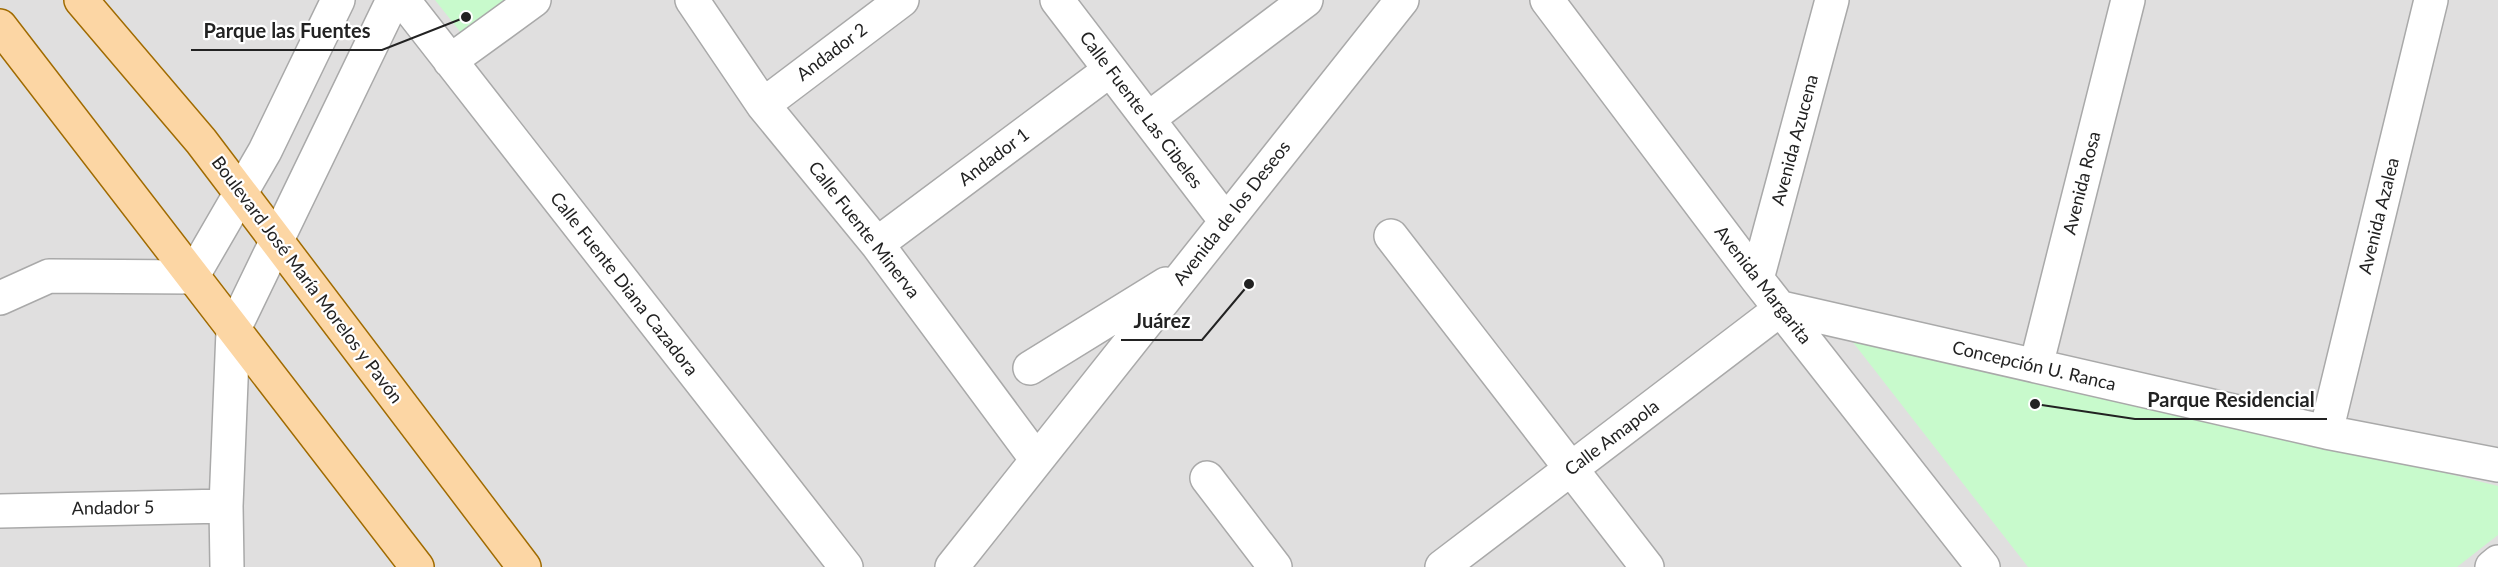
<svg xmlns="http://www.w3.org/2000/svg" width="2498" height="567" viewBox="0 0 2498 567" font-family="Lato,sans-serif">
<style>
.residential{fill:#e0dfdf}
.park{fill:#c8facc}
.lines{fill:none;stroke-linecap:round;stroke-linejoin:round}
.minor-casing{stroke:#a9a9a9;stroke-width:36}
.major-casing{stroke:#a06b00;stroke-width:36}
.minor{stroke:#fff;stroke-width:33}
.major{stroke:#fcd6a4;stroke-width:33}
.labels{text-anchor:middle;stroke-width:4.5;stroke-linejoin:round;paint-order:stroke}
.street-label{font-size:18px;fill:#222;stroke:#fff}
.leader{fill:none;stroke:#222;stroke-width:2}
.callout-dot{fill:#222;stroke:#fff;stroke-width:2}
.callout-label{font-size:20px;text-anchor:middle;font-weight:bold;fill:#222;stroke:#fff;stroke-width:4.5;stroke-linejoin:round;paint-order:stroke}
</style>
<rect width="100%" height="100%" fill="#f2efe9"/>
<path class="residential" d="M0 0H2498V567H0Z"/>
<path class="park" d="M435 0H507L462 34Z
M1838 323 2498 486V535L2457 567H2028Z"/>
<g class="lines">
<g class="minor-casing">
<path id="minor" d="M403 0 846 567
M692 0 763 105 877 244 1037 460
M1057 0 1225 220
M1547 0 1757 279 1983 567
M450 61 534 0
M763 105 902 0
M1148 119 1306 0
M1391 236 1647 567
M877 244 1110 70
M1757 279 1832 0
M0 298 49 276 192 277 265 151 338 0
M2036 366 2128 0
M1030 368 1166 284
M2326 432 2431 0
M1207 478 1275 567
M0 511 226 506
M227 567 226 506 233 331 393 0
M952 567 1402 0
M1442 567 1782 308 2326 432 2498 465
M2492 567 2498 562"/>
</g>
<g class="major-casing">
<path id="major" d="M81 0 201 141 524 567
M0 26 417 567"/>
</g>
<use href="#minor" class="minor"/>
<use href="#major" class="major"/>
</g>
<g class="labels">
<g class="street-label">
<text transform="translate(832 52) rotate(-37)" y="6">Andador 2</text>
<text transform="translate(1141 110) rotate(53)" y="6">Calle Fuente Las Cibeles</text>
<text transform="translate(1795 140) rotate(-75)" y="6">Avenida Azucena</text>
<text transform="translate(994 157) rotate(-37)" y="6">Andador 1</text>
<text transform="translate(2082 183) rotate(-76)" y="6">Avenida Rosa</text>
<text transform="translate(1232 213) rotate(-52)" y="6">Avenida de los Deseos</text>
<text transform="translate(2379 216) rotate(-76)" y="6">Avenida Azalea</text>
<text transform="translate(864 230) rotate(52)" y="6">Calle Fuente Minerva</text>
<text transform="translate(307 280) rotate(53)" y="6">Boulevard José María Morelos y Pavón</text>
<text transform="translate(624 284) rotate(52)" y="6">Calle Fuente Diana Cazadora</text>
<text transform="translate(1763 285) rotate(52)" y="6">Avenida Margarita</text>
<text transform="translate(2034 366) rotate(13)" y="6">Concepción U. Ranca</text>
<text transform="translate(1612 438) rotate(-37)" y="6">Calle Amapola</text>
<text transform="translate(113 508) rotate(-1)" y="6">Andador 5</text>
</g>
</g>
<path class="leader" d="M466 17L382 50H191M1249 284L1202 340H1121M2035 404L2135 419H2327"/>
<g class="callout-dot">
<circle cx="466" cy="17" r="6"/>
<circle cx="1249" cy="284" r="6"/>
<circle cx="2035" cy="404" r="6"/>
</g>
<g class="callout-label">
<text x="287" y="38">Parque las Fuentes</text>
<text x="1162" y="328">Juárez</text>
<text x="2231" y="407">Parque Residencial</text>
</g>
</svg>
